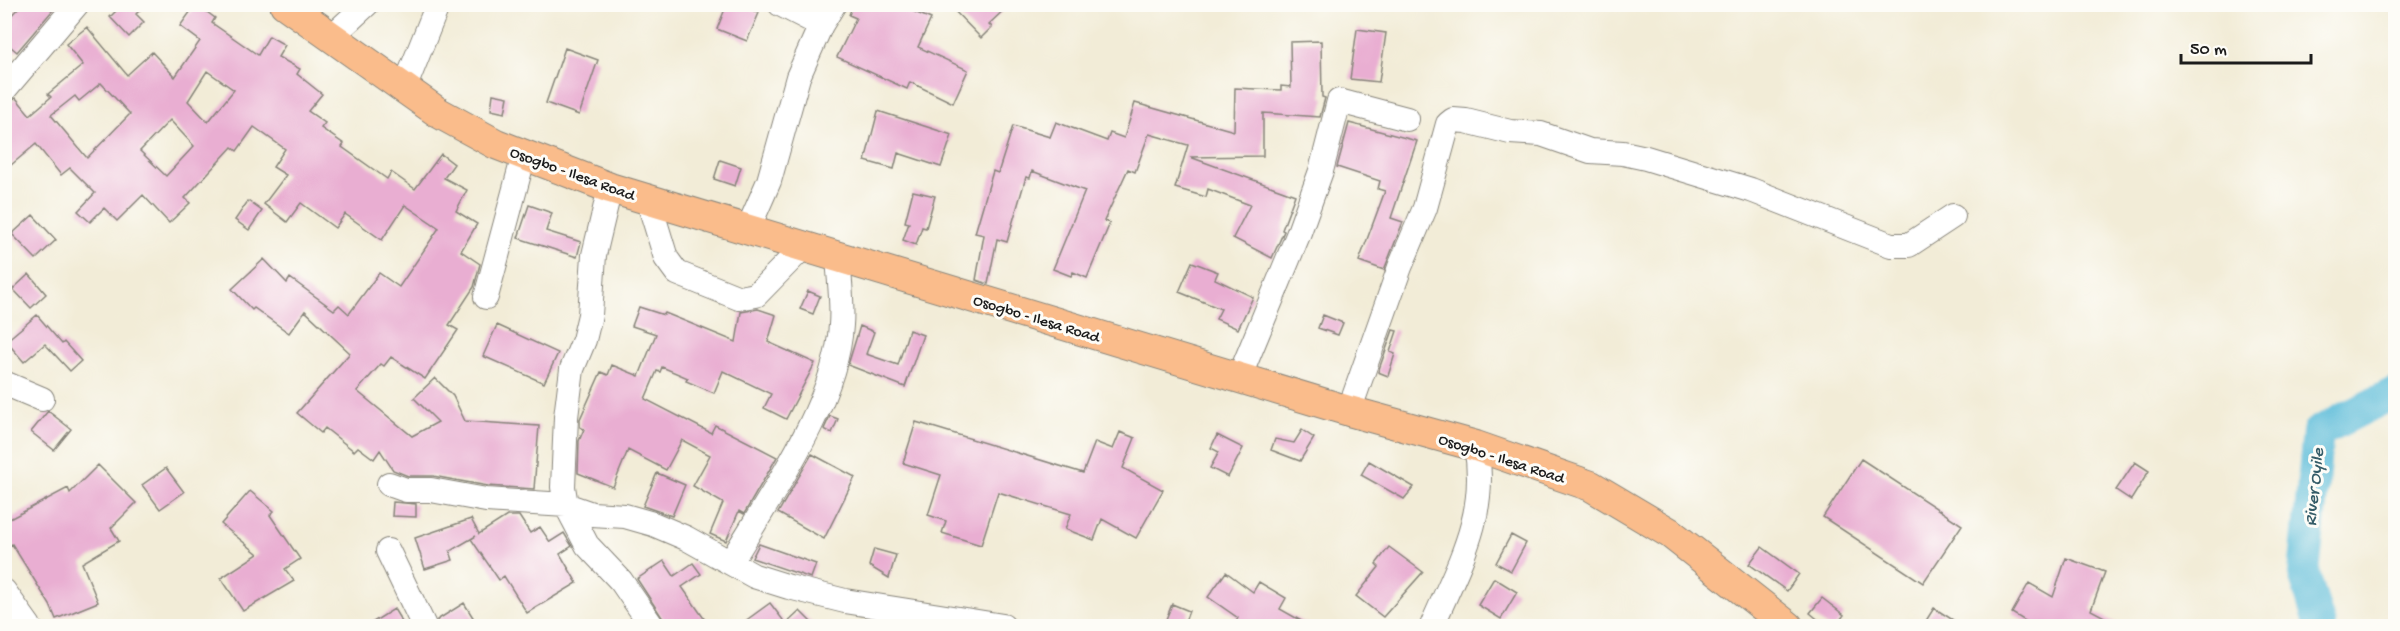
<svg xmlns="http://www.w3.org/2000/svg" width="2400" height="631" viewBox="0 0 2400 631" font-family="'Gochi Hand',sans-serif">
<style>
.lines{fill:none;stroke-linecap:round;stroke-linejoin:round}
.river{stroke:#5bbcd9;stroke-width:32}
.building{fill:#e9aed2;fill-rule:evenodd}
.minor-casing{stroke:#87847a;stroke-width:26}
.major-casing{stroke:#87847a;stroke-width:32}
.minor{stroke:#fff;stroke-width:24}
.major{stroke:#fabc8b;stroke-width:30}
.labels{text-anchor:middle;stroke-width:6;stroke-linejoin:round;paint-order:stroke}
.street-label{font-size:16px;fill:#1c1c1c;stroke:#fdfcf7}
.water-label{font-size:18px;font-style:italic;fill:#355c68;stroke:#fdfcf7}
</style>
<rect width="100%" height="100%" fill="#fdfcf7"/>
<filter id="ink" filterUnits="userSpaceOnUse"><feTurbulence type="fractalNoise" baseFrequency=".0167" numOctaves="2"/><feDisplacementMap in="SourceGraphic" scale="12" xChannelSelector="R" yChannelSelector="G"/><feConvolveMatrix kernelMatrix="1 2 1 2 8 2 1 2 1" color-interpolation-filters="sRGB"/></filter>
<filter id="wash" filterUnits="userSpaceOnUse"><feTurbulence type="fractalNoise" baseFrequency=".008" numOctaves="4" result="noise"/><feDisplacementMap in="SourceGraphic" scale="24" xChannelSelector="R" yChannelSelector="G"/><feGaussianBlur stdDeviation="1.35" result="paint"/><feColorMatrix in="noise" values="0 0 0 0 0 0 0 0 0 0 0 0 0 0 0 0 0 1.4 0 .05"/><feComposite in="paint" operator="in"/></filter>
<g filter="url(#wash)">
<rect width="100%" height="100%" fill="#f2ecd7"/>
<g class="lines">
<path class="river" d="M2320 626 2304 574 2318 432 2396 392"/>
</g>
<g id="blocks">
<path class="building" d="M22 4H58L17 52 4 41V23Z
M123 4H146L136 14 144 22 129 37 110 17Z
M196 4 215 18 212 23 258 55 269 36 285 45 278 57 300 69 297 74 322 94 308 111 325 123 321 128 344 144 342 147 387 179 391 172 415 189 441 154 454 164 444 178 467 190 456 211 477 224 461 251 480 264 474 287 449 325 458 330 425 379 391 357 384 366 381 364 357 391 412 436 438 422 414 398 435 378 453 396 465 421 539 426 534 489 488 486 433 476H408L393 470 380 450 374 459 358 447 354 451 325 428 321 433 297 413 350 353 305 311 289 333 254 308 252 310 232 289 264 259 287 283 290 278 334 310 339 305 349 314 379 273 399 287 439 228 405 205 382 240 345 214 335 228 301 203 287 222 264 204 286 175 273 167 285 149 254 127 237 151 232 147 185 198 190 203 169 223 143 195 117 221 104 208 90 222 78 211 95 193 70 168 61 175 36 144 4 171V107L16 98 30 115 51 97 48 94 83 65 66 44 87 27 127 75 152 52 175 77 200 41 180 26ZM207 71 234 90 208 122 188 101ZM101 83 130 114 87 158 51 115 75 96 79 101ZM170 120 194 146 166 176 140 151Z
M727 4H739L759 13 747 41 717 29Z
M853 4H896L931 19 918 47 968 70 953 103 910 82 907 89 837 57 856 18 849 15Z
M948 4H1010L989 24 992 27 981 38Z
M1357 29 1386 33 1379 82 1350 79Z
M1321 41 1322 97 1325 98 1320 117 1263 113V156L1190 157 1295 195 1282 230 1284 231 1272 258 1233 238 1250 205 1208 189 1206 197 1175 188 1188 145 1149 134 1135 172 1128 169 1104 221 1110 223 1087 278 1073 272 1071 276 1053 269 1085 191 1032 171 1030 178 1026 177 1007 242 997 239 988 284 976 280 984 235 975 233 993 171 998 173 1013 126 1050 137 1056 122 1107 141 1110 133 1124 138 1135 103 1234 131 1235 88 1281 90V86L1291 87 1290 42Z
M565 48 598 60 579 115 546 103Z
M493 94 508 97 505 113 491 110Z
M878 111 952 135 941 167 898 153 894 169 865 161Z
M1349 123 1417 141 1391 218 1403 222 1384 270 1359 261 1385 191 1378 189 1380 181 1337 167Z
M720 160 741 167 735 186 714 179Z
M913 191 935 196 926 228 922 227 916 245 903 240 909 223 905 222Z
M248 201 262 211 249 230 235 220Z
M529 205 552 213 546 231 581 242 577 257 518 238Z
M33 215 56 240 36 259 12 234Z
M1192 262 1218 272 1215 279 1253 297 1238 329 1216 319 1221 309 1179 292Z
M29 274 46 294 31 308 13 289Z
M808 291 820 296 813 314 800 309Z
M639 307 664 315 665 313 736 342 741 312 758 309 776 315 768 342 815 363 786 419 764 408 771 394 723 371 714 393 686 381 688 378 662 367 660 372 657 371 645 399 711 433 715 425 777 457 744 514 739 511 726 541 710 534 723 503 693 486 710 455 682 440 666 470 628 450 613 487 578 473 579 441 584 429 580 427V419L601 372 608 375 612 365 639 376 656 334 632 326Z
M37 315 62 344 64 342 81 361 70 371 45 344 24 362 6 341Z
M1323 315 1343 323 1338 335 1318 328Z
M497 325 558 353 544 383 483 356Z
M860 326 874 332 866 354 898 365 909 330 923 335 905 387 848 365Z
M1393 330 1397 331 1390 352 1395 354 1388 376 1378 372Z
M48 411 71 429 54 450 31 432Z
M830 416 838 419 832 433 824 429Z
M916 422 1083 473 1095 442 1113 449 1120 432 1135 438 1123 468 1163 490 1136 538 1102 519 1094 540 1065 529 1071 514 998 492 981 545 942 533 946 521 928 515 941 475 903 463Z
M1302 430 1314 438 1300 461 1271 450 1275 439 1294 443Z
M1217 435 1243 448 1228 477 1210 468 1219 452 1211 448Z
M812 454 855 477 824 539 778 513Z
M1861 459 1962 525 1923 583 1823 517Z
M1369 461 1414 487 1404 499 1361 475Z
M2135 462 2149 471 2131 500 2116 490Z
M98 465 136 503 111 528 119 541 82 563 98 602 56 619 50 605 12 544 4 548V522L68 488 70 493Z
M166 468 184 492 160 509 142 485Z
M657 473 685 485 672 516 643 506Z
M250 491 274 511 270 515 300 559 285 569 294 581 243 611 221 578 258 554 221 524Z
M393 502 416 504V517L392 516Z
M507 516H519L530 533 540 527 550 542 564 533 572 546 560 554 577 583 527 613 504 576 499 580 471 539 476 536 450 551 453 560 425 569 415 538 471 519 479 534Z
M1511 535 1526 543 1511 571 1496 563Z
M759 544 816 564 811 578 752 558Z
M1389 547 1423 572 1383 617 1356 596 1379 567 1376 564Z
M1762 547 1799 574 1787 591 1749 564Z
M874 549 896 555 889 578 869 566Z
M2066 558 2105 572 2091 610 2123 627H2035L2012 613 2029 583 2053 597Z
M664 561 674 576 693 563 701 574 682 587 710 627H669L665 622 637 579Z
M1226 572 1253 592 1259 582 1286 598 1280 609 1312 627H1233L1238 618 1208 597Z
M1494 578 1517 592 1501 619 1478 605Z
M1822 598 1844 615 1835 627H1827L1810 613Z
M464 603 479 627H438L437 620Z
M770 603 786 624 800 611 816 627H737Z
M1172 604 1189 611 1183 627H1163Z
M1934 608 1964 627H1922Z
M394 609 405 627H365Z"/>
</g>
</g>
<g filter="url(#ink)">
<use href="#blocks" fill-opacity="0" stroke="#87847a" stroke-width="1.5"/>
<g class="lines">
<g class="minor-casing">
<path id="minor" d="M780 4 821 25
M330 38 367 4
M404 89 438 4
M4 90 77 4
M610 188 594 255 590 315 584 340 572 369 566 417 563 487 566 505 587 545 621 581 652 626
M648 199 666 258 677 273 739 298 756 295 804 246
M748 229 769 181 798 77 821 25 834 4
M486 297 524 155
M1239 378 1298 235 1321 171 1339 101 1407 119
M4 383 42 399
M1349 411 1400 267 1425 208 1448 124 1453 120 1466 121 1510 132 1541 134 1590 151 1623 153 1646 158 1751 190 1891 245H1909L1953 216
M389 484 406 490H431L486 500 566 505 592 514 625 516 653 524 686 538 754 576 789 587 845 601 1003 626
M388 551 424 626
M731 562C770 496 837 401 841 325 843 302 839 278 838 256
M4 591 29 626
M1432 626C1458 565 1489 515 1476 446"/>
</g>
<g class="major-casing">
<path id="major" d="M285 4 439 113 496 144 610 188 1349 411 1476 446 1591 486 1670 533 1788 626"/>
</g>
<use href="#minor" class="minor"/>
<use href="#major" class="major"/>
</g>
</g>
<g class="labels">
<g class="street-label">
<text transform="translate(573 172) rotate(20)" y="6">Osogbo - Ilesa Road</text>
<text transform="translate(1037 317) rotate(17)" y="6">Osogbo - Ilesa Road</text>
<text transform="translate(1502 457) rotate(18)" y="6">Osogbo - Ilesa Road</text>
</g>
<g class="water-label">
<text transform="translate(2313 487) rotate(-84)" y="6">River Oyile</text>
</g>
</g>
<rect width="2400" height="631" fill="none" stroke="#fdfcf7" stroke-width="24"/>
<path d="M2181 54v9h130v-9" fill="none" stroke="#1c1c1c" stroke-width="3"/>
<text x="2190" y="54" font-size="18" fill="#1c1c1c" stroke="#fdfcf7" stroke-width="4.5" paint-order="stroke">50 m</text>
</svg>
